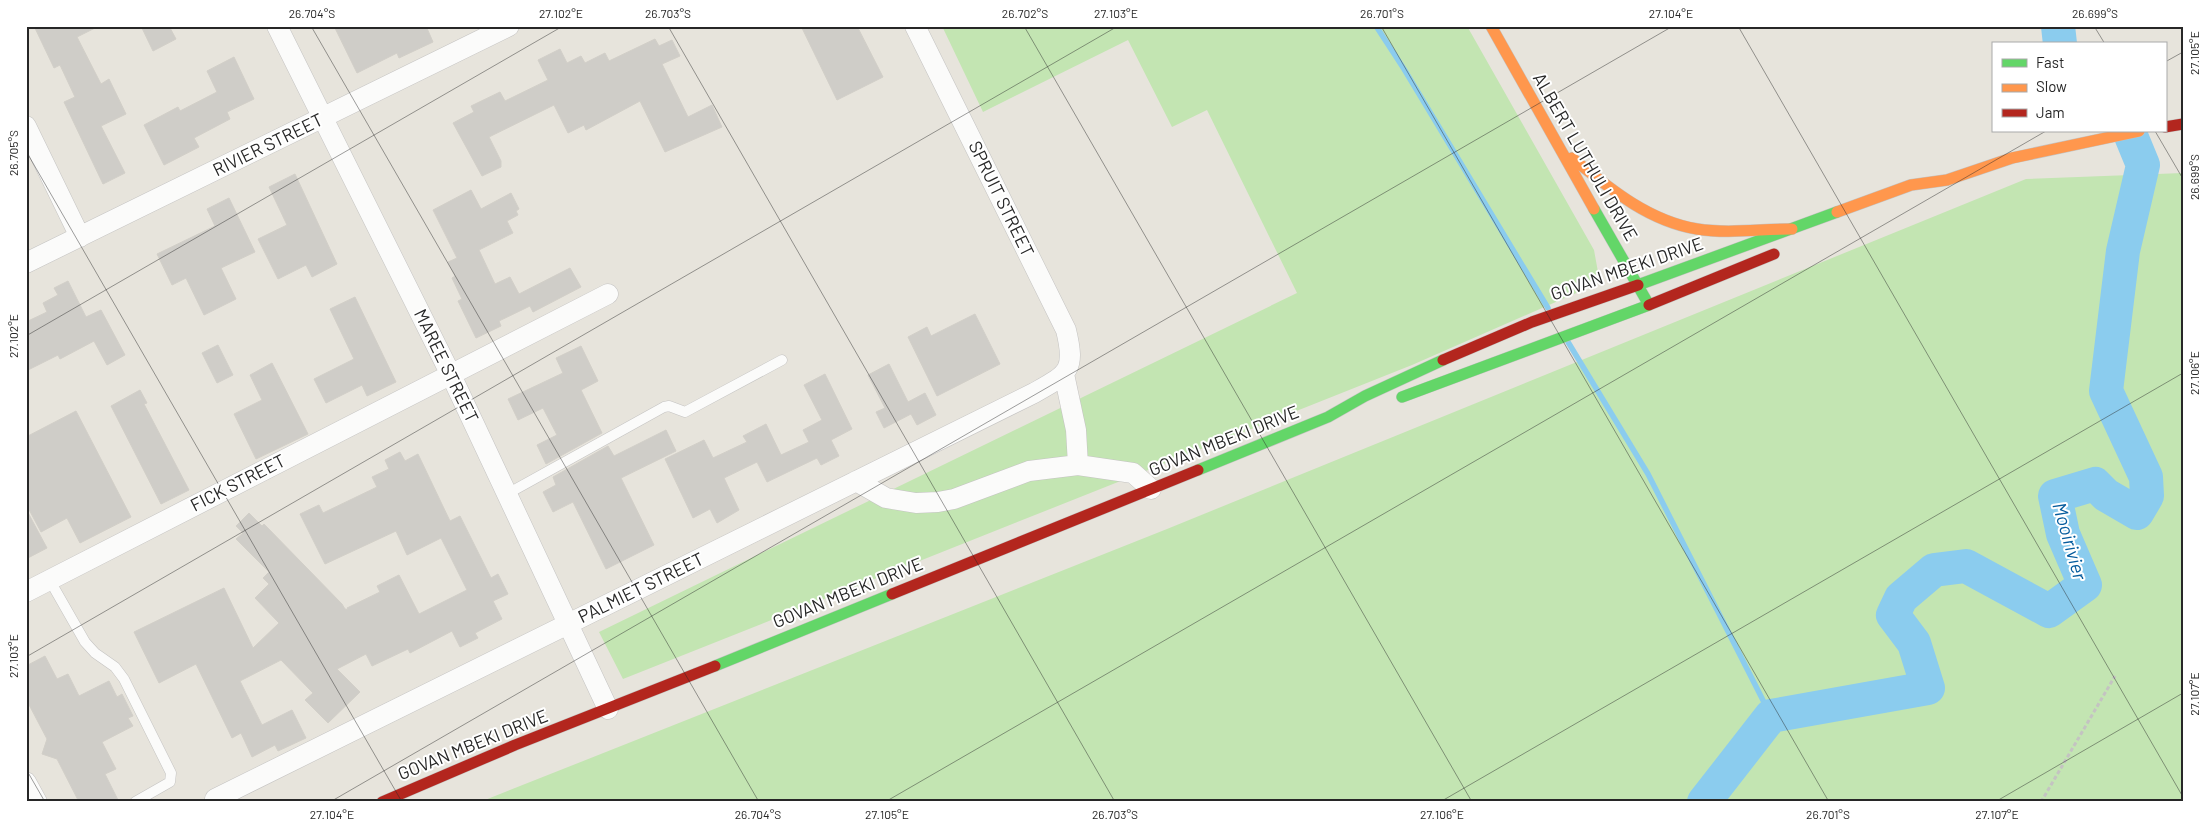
<svg xmlns="http://www.w3.org/2000/svg" width="2209" height="828" viewBox="0 0 2209 828" font-family="Barlow,sans-serif">
<style>
.green{fill:#c3e5b2}
.lines{fill:none;stroke-linecap:round;stroke-linejoin:round}
.stream{stroke:#8bccee;stroke-width:5.5}
.river{stroke:#8bccee;stroke-width:34}
.building{fill:#cfcdc8;stroke:#d2cfc8}
.lane-casing{stroke:#c4c3c2;stroke-width:11}
.street-casing{stroke:#c4c3c2;stroke-width:21}
.fast-casing{stroke:#c4c3c2;stroke-width:12}
.slow-casing{stroke:#c4c3c2;stroke-width:12}
.jam-casing{stroke:#c4c3c2;stroke-width:12}
.path{stroke:#c4c3c2;stroke-width:3;stroke-dasharray:4 2.5;stroke-linecap:butt}
.lane{stroke:#fbfbfa;stroke-width:10}
.street{stroke:#fbfbfa;stroke-width:20}
.fast{stroke:#63d668;stroke-width:11}
.slow{stroke:#ff974d;stroke-width:11}
.jam{stroke:#b3261e;stroke-width:11}
.ticks{fill:none;stroke:#272727;stroke-width:1;stroke-opacity:0.45}
.labels{text-anchor:middle;stroke-width:4;stroke-linejoin:round;paint-order:stroke}
.street-label{font-size:18px;fill:#272727;stroke:#fff}
.water-label{font-size:19px;font-style:italic;fill:#055c9d;stroke:#fff}
.neatline{fill:none;stroke:#272727;stroke-width:2}
.ticks-label{font-size:12px;text-anchor:middle;fill:#272727}
</style>
<rect width="100%" height="100%" fill="#e7e4dc"/>
<path class="green" d="M942 26H1467L1594 250 1598 272 1583 290 1412 365 623 679 599 632 1297 293 1207 110 1172 127 1128 40 983 112Z
M2183 173V802H480L1167 529 2026 179Z"/>
<g class="lines">
<path class="stream" d="M1376 26 1404 69 1548 308
M1568 342 1648 474 1771 716"/>
<path class="river" d="M2058 26 2060 44
M1704 802 1771 716 1928 688 1914 643 1893 615 1901 598 1934 570 1966 566 2049 611 2085 585 2063 534 2055 496 2095 484 2106 495 2137 513 2147 496 2146 477 2106 391 2123 251 2143 165 2129 131"/>
</g>
<path class="building" d="M34 26H99L77 37 101 84 109 79 126 114 101 126 125 173 103 184 64 102 75 97 60 65 54 68Z
M141 26H169L176 39 153 51Z
M334 26H426L433 42 399 58 397 53 357 73Z
M801 26H857L883 77 837 100Z
M655 39 659 46 672 40 680 56 662 64 688 117 712 105 722 127 665 152 640 101 586 130 584 125 568 133 554 105 489 137 501 161V167L482 176 453 123 474 112 471 106 500 92 505 101 548 80 538 60 560 49 567 63 581 56 585 63 605 53 609 61Z
M234 57 254 99 227 112 230 119 194 138 199 147 164 165 144 125 178 107 180 111 217 92 207 71Z
M295 174 337 264 312 277 306 265 278 279 258 239 287 225 269 187Z
M471 190 481 209 511 193 519 209 516 211 518 215 507 221 513 233 479 250 495 284 510 277 519 294 570 268 581 287 533 312 530 306 499 321 501 326 476 338 458 301 462 299 452 278 455 276 448 262 457 258 433 210Z
M229 198 255 252 221 268 236 299 204 315 186 278 172 285 157 254 215 226 207 209Z
M68 281 86 317 101 310 125 355 107 365 94 341 60 359 58 355 26 371V322L47 312 43 303 58 295 54 288Z
M355 297 396 382 367 396 362 385 326 403 314 379 354 359 330 309Z
M975 314 1000 364 937 396 908 337 927 327 931 336Z
M218 345 233 375 217 383 202 353Z
M581 346 598 381 581 390 602 433 546 464 537 445 557 435 543 408 518 420 508 399 563 373 556 358Z
M272 363 308 434 256 459 234 414 262 400 250 375Z
M889 364 908 402 925 393 936 415 917 425 911 414 884 428 876 412 885 408 868 375Z
M825 374 852 429 831 440 839 456 821 465 817 458 767 482 757 462 724 478 739 510 717 523 710 509 693 518 665 459 704 440 713 458 747 442 743 436 766 424 781 455 809 442 803 430 822 420 804 385Z
M140 390 147 403 144 404 189 490 161 504 111 406Z
M76 411 131 517 80 543 67 518 41 532 26 504V437Z
M666 430 676 451 621 478 654 545 606 569 573 502 553 512 543 492 556 485 553 477 608 446 614 456Z
M400 452 405 461 418 454 450 521 460 516 491 578 498 574 508 594 493 601 502 619 475 633 478 638 460 647 452 631 410 653 408 649 372 666 366 654 337 669 360 692 328 723 305 700 313 693 281 660 240 681 262 725 292 710 306 738 278 751 275 745 252 757 241 733 232 738 196 664 159 683 134 632 224 588 253 648 279 623 255 598 269 584 263 578 269 572 236 539 243 533 236 526 249 513 262 526 264 524 342 604 345 609 348 610 347 608 380 592 377 586 399 575 419 614 467 590 441 538 407 555 396 531 325 564 300 514 319 505 323 513 377 487 372 477 389 469 385 460Z
M26 509 47 548 26 559Z
M45 656 57 679 68 674 79 696 109 681 117 697 122 694 133 716 128 718 133 726 102 742 116 769 105 774 119 802H79L57 759 42 754 47 739 26 699V666Z"/>
<g class="lines">
<g class="lane-casing">
<path id="lane" d="M507 494 664 407 669 406 685 412 782 360
M49 579 85 642 95 653 115 667 124 679 171 773 170 782 135 802"/>
</g>
<g class="street-casing">
<path id="street" d="M277 26 451 375 608 709
M26 126 80 237
M26 263 509 26
M1064 374 1076 430 1078 465
M856 481 886 498 916 503 938 502 954 499 1029 471 1078 465 1133 473 1151 489
M26 592 608 294
M26 782 37 802
M215 799 1034 393C1068 374 1076 371 1066 330L915 26"/>
</g>
<g class="fast-casing">
<path id="fast" d="M1638 285 1837 212
M1402 397 1649 305 1594 209
M1198 470 1328 417 1365 396 1443 360
M715 666 892 594"/>
</g>
<g class="slow-casing">
<path id="slow" d="M1491 26 1594 209
M1572 158C1609 188 1648 221 1697 229 1728 234 1761 229 1792 229
M1837 212 1911 185 1947 180 2012 158 2139 131"/>
</g>
<g class="jam-casing">
<path id="jam" d="M2165 127 2183 124
M1649 305 1774 254
M1443 360 1532 322 1638 285
M892 594 1198 470
M382 802 515 745 715 666"/>
</g>
<path class="path" d="M2041 802 2115 676"/>
<use href="#lane" class="lane"/>
<use href="#street" class="street"/>
<use href="#fast" class="fast"/>
<use href="#slow" class="slow"/>
<use href="#jam" class="jam"/>
</g>
<path class="ticks" d="M311 26 759 802M668 26 1115 802M1024 26 1472 802M1381 26 1829 802M1738 26 2183 797M2094 26 2105 44M2165 62 2183 52M2155 131 2183 179M26 151 402 802M26 336 563 26M26 657 1118 26M26 769 45 802M330 802 1673 26M885 802 2046 131M1440 802 2183 373M1995 802 2183 693"/>
<g class="labels">
<g class="street-label">
<text transform="translate(268 145) rotate(-26)" y="6">RIVIER STREET</text>
<text transform="translate(1585 157) rotate(60)" y="6">ALBERT LUTHULI DRIVE</text>
<text transform="translate(1001 199) rotate(64)" y="6">SPRUIT STREET</text>
<text transform="translate(1627 269) rotate(-19)" y="6">GOVAN MBEKI DRIVE</text>
<text transform="translate(446 366) rotate(64)" y="6">MAREE STREET</text>
<text transform="translate(1224 441) rotate(-22)" y="6">GOVAN MBEKI DRIVE</text>
<text transform="translate(238 483) rotate(-27)" y="6">FICK STREET</text>
<text transform="translate(641 588) rotate(-26)" y="6">PALMIET STREET</text>
<text transform="translate(848 593) rotate(-22)" y="6">GOVAN MBEKI DRIVE</text>
<text transform="translate(473 745) rotate(-22)" y="6">GOVAN MBEKI DRIVE</text>
</g>
<g class="water-label">
<text transform="translate(2070 541) rotate(74)" y="7">Mooirivier</text>
</g>
</g>
<rect width="2209" height="828" fill="none" stroke="#ffffff" stroke-width="55"/>
<rect x="1992" y="42" width="175" height="90" fill="#ffffff" stroke="#a9a9a9"/>
<rect x="2002" y="59" width="25" height="8" fill="#63d668" stroke="#a9a9a9"/>
<text x="2036" y="68" font-size="15" fill="#272727">Fast</text>
<rect x="2002" y="84" width="25" height="8" fill="#ff974d" stroke="#a9a9a9"/>
<text x="2036" y="92" font-size="15" fill="#272727">Slow</text>
<rect x="2002" y="109" width="25" height="8" fill="#b3261e" stroke="#a9a9a9"/>
<text x="2036" y="118" font-size="15" fill="#272727">Jam</text>
<rect x="28" y="28" width="2154" height="772" class="neatline"/>
<g class="ticks-label">
<text x="312" y="18">26.704°S</text>
<text x="561" y="18">27.102°E</text>
<text x="668" y="18">26.703°S</text>
<text x="1025" y="18">26.702°S</text>
<text x="1116" y="18">27.103°E</text>
<text x="1382" y="18">26.701°S</text>
<text x="1671" y="18">27.104°E</text>
<text x="2095" y="18">26.699°S</text>
<text transform="translate(2195 53) rotate(-90)" y="4">27.105°E</text>
<text transform="translate(14 153) rotate(-90)" y="4">26.705°S</text>
<text transform="translate(2195 177) rotate(-90)" y="4">26.699°S</text>
<text transform="translate(14 336) rotate(-90)" y="4">27.102°E</text>
<text transform="translate(2195 373) rotate(-90)" y="4">27.106°E</text>
<text transform="translate(14 656) rotate(-90)" y="4">27.103°E</text>
<text transform="translate(2195 694) rotate(-90)" y="4">27.107°E</text>
<text x="332" y="819">27.104°E</text>
<text x="758" y="819">26.704°S</text>
<text x="887" y="819">27.105°E</text>
<text x="1115" y="819">26.703°S</text>
<text x="1442" y="819">27.106°E</text>
<text x="1828" y="819">26.701°S</text>
<text x="1997" y="819">27.107°E</text>
</g>
</svg>
